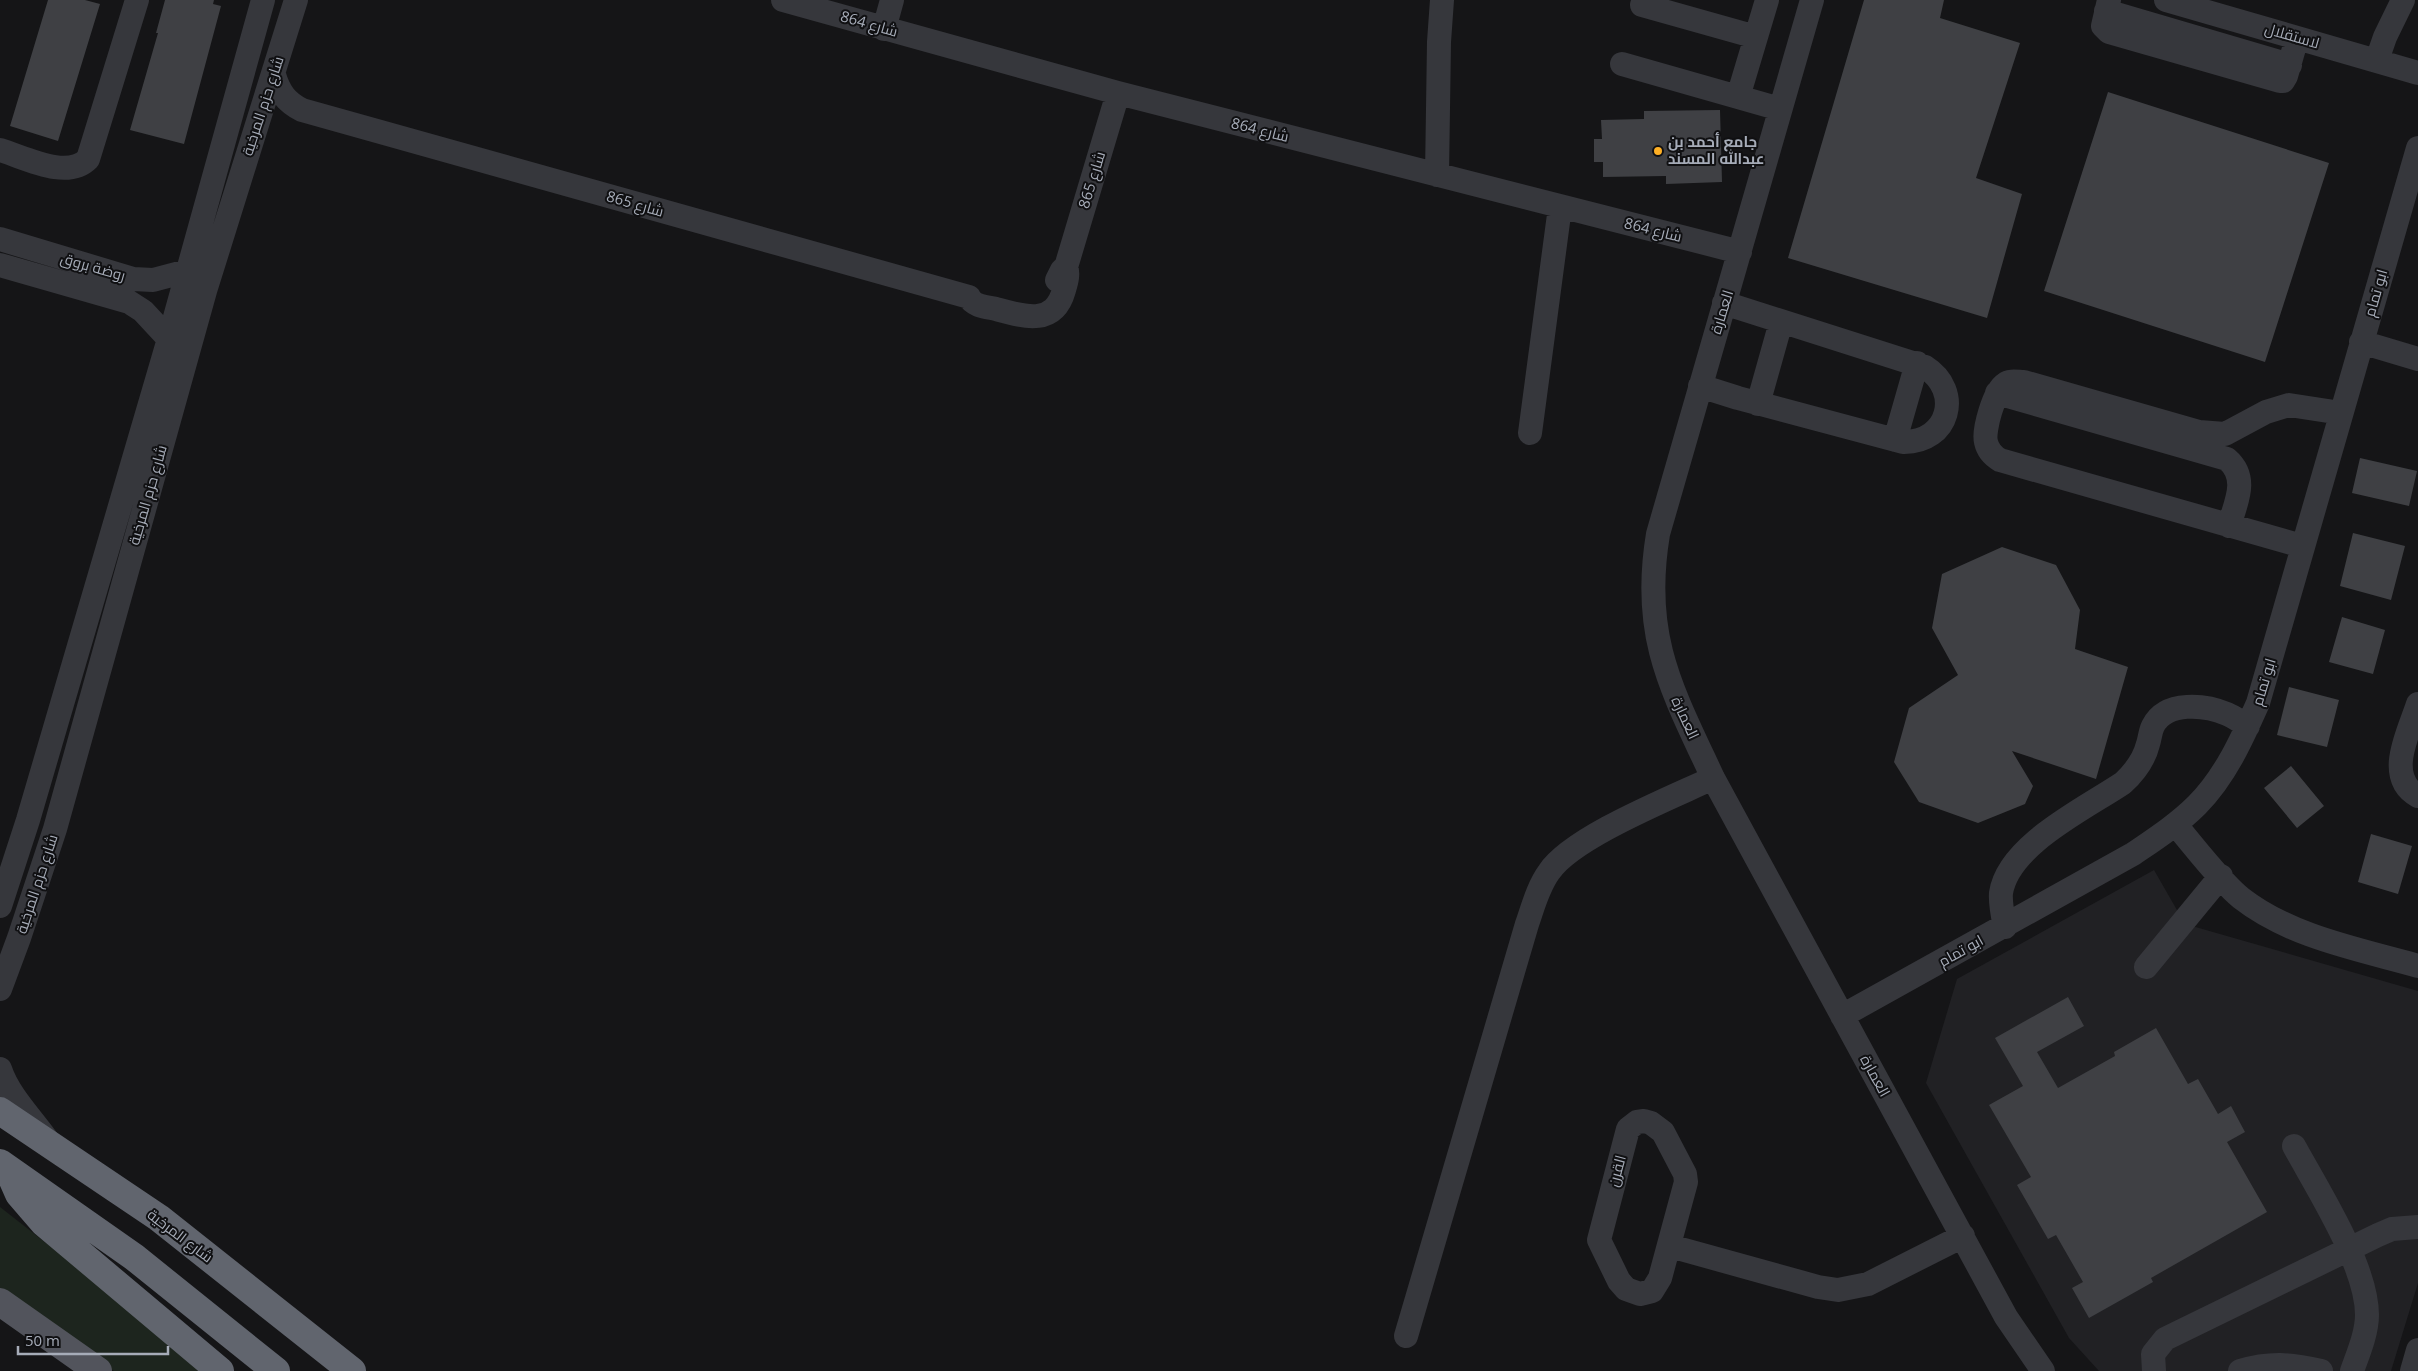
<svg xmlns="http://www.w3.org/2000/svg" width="2418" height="1371" viewBox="0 0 2418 1371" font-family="'Open Sans',Cairo,sans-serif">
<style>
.built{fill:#212124}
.green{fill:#1d251e}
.building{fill:#3f4044}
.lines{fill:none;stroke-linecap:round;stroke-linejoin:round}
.minor{stroke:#36373c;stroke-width:24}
.major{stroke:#52545c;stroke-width:28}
.highway{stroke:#61656e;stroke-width:28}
.poi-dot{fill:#ffb025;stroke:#101012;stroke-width:2}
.labels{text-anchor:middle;stroke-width:4;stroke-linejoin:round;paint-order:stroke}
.street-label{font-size:15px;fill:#a6acb8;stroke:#101012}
.poi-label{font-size:15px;font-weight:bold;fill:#a6acb8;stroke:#101012;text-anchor:start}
</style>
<rect width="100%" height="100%" fill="#151517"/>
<path class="built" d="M2154 870 2185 924 2418 991V1283L2391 1371H2099L2069 1338 1926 1083 1957 979Z"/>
<path class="green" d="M0 1207 180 1348 207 1371H114L0 1291Z"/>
<path class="building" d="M48 0H85L100 4 58 141 10 126Z
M165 0H214L213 4 221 6 184 144 130 130 158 33H156Z
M1864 0H1944L1940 18 2020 43 1976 178 2022 194 1987 318 1788 258Z
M2108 92 2329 163 2265 362 2044 291Z
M1720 110 1722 182 1666 184V176L1603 177V162H1594V139H1602L1601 120 1644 119V111Z
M2360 458 2417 471 2409 506 2352 493Z
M2353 533 2405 546 2391 600 2340 586Z
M2002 547 2056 565 2080 610 2075 649 2128 667 2096 779 2012 751 2033 786 2025 804 1978 823 1919 802 1894 762 1909 708 1958 675 1932 628 1942 574Z
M2342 617 2385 630 2373 674 2329 662Z
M2289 687 2339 700 2327 747 2277 735Z
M2291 766 2324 806 2297 828 2264 788Z
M2371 834 2412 846 2398 894 2358 882Z
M2068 997 2084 1026 2037 1052 2058 1088 2115 1056 2114 1052 2156 1028 2188 1084 2198 1079 2218 1114 2231 1106 2245 1132 2227 1142 2267 1212 2151 1278 2153 1282 2089 1318 2072 1288 2083 1282 2056 1235 2048 1239 2017 1185 2031 1177 1989 1105 2023 1086 1995 1038Z"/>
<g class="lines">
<path class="minor" d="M783 0 1118 93 1740 252
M1812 0 1658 534C1641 636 1671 688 1713 778L2006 1317 2043 1371
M2109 0 2103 26 2109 32 2280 81H2283L2286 76 2297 38
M2166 0 2418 73
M1642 5 1756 37
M2106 11 2290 65
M884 29 892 0
M2377 60 2385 37 2403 0
M1622 64 1780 109
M274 75C279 92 286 102 302 110L969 297C973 306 987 307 996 309 1025 317 1054 326 1064 290 1066 283 1069 274 1066 267
M1738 97 1767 0
M0 150C26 158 67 180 88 159L137 0
M1437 175 1439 42 1442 0
M0 239 133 279 153 280 187 271
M0 265 129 302 143 311 169 339
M1057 280 1062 270 1066 267 1118 93
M2361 342 2418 359
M1700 386 1738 398 1903 442C1949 443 1963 391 1925 367L1724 303
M1997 393 2227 459C2249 478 2236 502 2229 526
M1758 404 1781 322
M1530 433 1560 207
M1895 440 1917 363
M2302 546 2000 460C1993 456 1988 451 1986 442 1983 431 1994 391 2005 384 2010 380 2018 382 2024 382L2199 432 2225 434 2266 412 2289 405 2341 413
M2418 704C2409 732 2384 777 2418 796
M2175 824C2194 846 2220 881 2241 898 2291 937 2358 949 2418 966
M0 906 28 820 169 339 263 0
M2005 927C2003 917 2000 903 2001 893 2008 845 2086 808 2123 783 2135 772 2144 760 2148 744 2150 738 2150 732 2153 726 2166 700 2206 705 2227 714 2234 717 2241 722 2248 726
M2146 967 2221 876
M0 989 19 938 55 829 205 291 296 0
M1842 1016 2133 854C2155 839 2178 824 2197 805 2225 777 2242 739 2258 703L2418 148
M0 1069C9 1096 32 1118 48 1141
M1644 1121 1651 1123 1663 1132 1685 1174 1686 1182 1660 1278 1652 1291 1640 1294 1626 1289 1619 1281 1599 1240 1628 1129 1637 1122Z
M2294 1146C2318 1190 2367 1266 2367 1315 2367 1333 2358 1354 2352 1371
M1670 1246 1818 1287 1838 1290 1868 1284 1963 1236
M1406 1336 1527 924C1533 907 1538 887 1549 872 1572 837 1673 797 1713 778
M2154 1371 2153 1354 2165 1339 2378 1235 2392 1229 2418 1227
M2240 1371C2271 1362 2290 1364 2321 1371
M2412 1371 2418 1350"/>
<path class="major" d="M0 1302 98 1371"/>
<path class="highway" d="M0 1111 159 1218 352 1371
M0 1163 134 1257 276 1371
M11 1176 19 1194 44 1223 220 1371"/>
</g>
<circle class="poi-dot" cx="1658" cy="151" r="5"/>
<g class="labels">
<g class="street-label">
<text transform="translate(869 24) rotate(16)" y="5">شارع 864</text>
<text transform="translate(2292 36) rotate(16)" y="5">لاستقلال</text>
<text transform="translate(263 106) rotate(-72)" y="5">شارع حزم المرخية</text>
<text transform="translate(1260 130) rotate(14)" y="5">شارع 864</text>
<text transform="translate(1092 180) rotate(-73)" y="5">شارع 865</text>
<text transform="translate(635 204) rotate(16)" y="5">شارع 865</text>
<text transform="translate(1653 230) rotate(14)" y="5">شارع 864</text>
<text transform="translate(93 267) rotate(16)" y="5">روضة بروق</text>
<text transform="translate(2376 293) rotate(-74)" y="5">ابو تمام</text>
<text transform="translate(1722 312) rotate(-73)" y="5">العمارة</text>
<text transform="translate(148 495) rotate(-74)" y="5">شارع حزم المرخية</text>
<text transform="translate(2264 682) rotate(-73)" y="5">ابو تمام</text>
<text transform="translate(1685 718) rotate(65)" y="5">العمارة</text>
<text transform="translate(37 884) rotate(-72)" y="5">شارع حزم المرخية</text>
<text transform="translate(1961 951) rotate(-29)" y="5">ابو تمام</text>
<text transform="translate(1875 1076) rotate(61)" y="5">العمارة</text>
<text transform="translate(1617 1171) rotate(-75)" y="5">القرن</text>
<text transform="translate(180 1236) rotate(37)" y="5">شارع المرخية</text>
</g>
<g class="poi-label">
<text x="1668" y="147">جامع أحمد بن<tspan x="1668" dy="17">عبدالله المسند</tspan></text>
</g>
</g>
<path d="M18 1346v8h150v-8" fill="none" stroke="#a6acb8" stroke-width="2.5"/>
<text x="25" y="1346" font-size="15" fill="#a6acb8" stroke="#101012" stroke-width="4" paint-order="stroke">50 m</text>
</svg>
